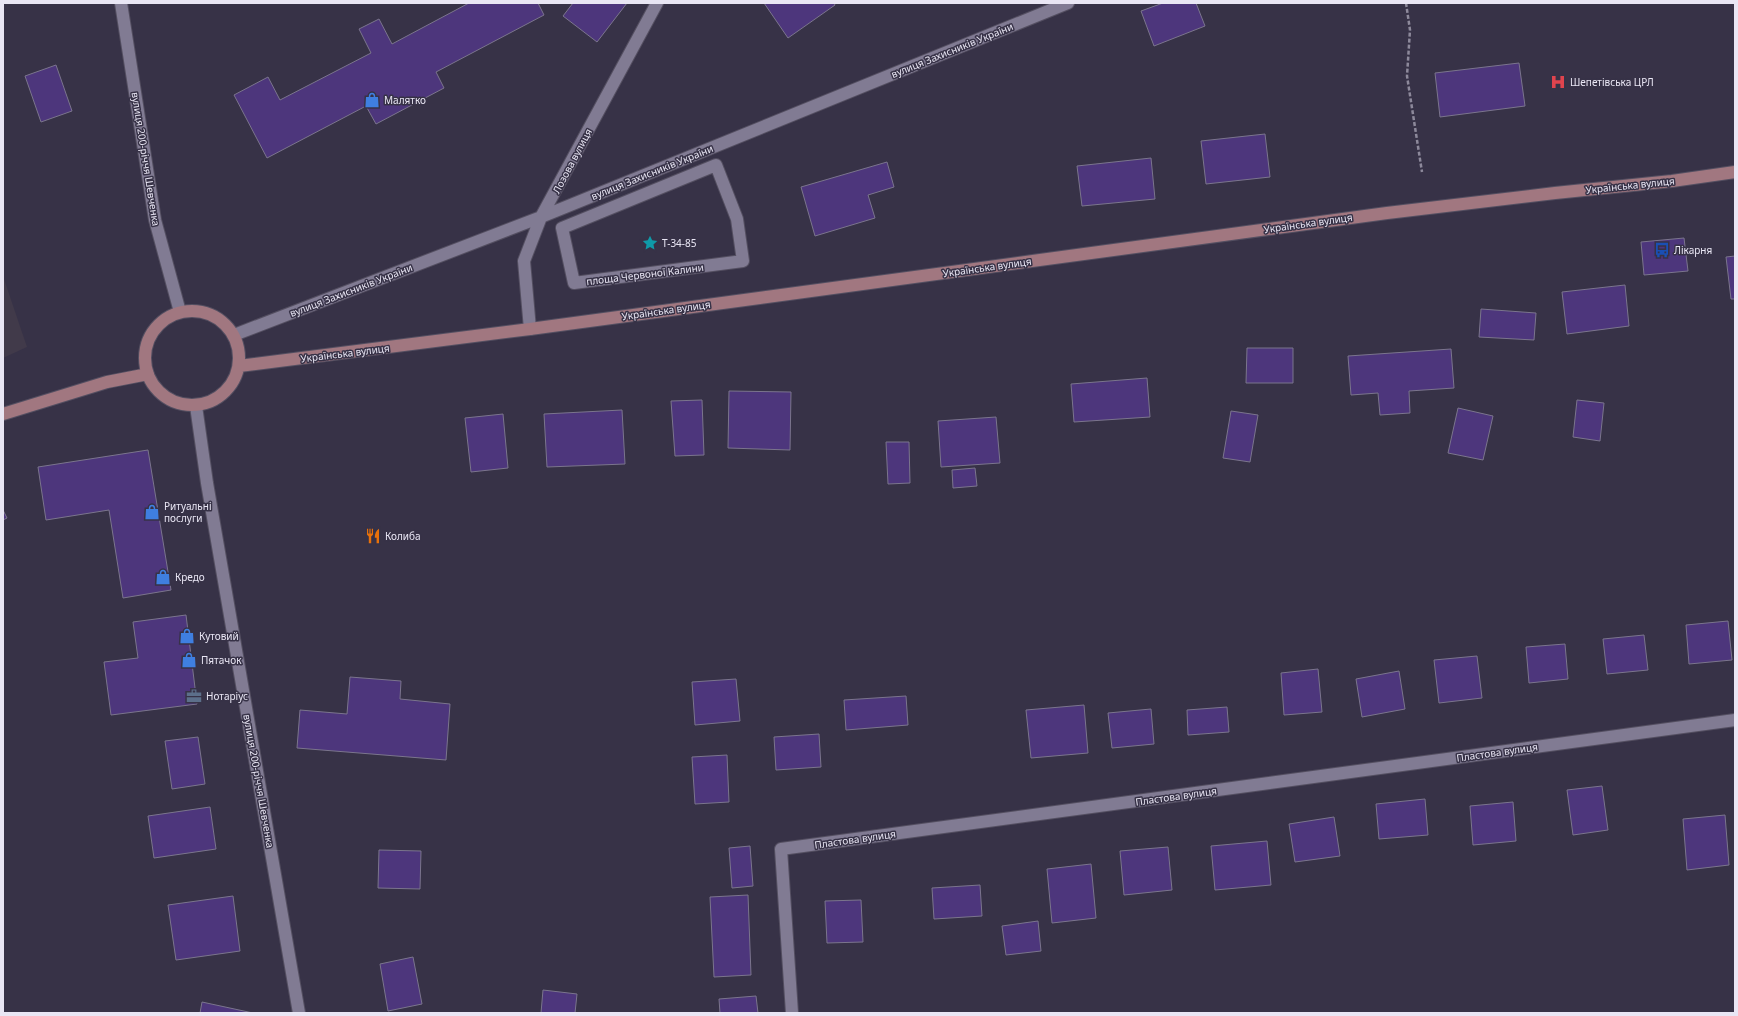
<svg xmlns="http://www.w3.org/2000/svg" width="1738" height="1016" viewBox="0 0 1738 1016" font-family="'Noto Sans',sans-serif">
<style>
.education{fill:#413a4a}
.building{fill:#4d367c;stroke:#7b758d}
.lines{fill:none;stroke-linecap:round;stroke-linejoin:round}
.pedestrian-casing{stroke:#544f61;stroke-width:14}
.minor-casing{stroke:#544f61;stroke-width:14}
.secondary-casing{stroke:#544f61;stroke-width:14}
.path{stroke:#8d899b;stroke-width:2.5;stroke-dasharray:4 2;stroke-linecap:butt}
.pedestrian{stroke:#817b93;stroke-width:12}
.minor{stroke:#817b93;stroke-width:12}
.secondary{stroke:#a17780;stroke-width:12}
.labels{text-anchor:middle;stroke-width:3;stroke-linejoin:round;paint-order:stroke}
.street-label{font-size:10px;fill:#e9e6f4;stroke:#373247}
.poi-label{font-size:10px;fill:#e9e6f4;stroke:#373247;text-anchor:start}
</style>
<rect width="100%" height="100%" fill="#373247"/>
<path class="education" d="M3 276 27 347 3 358Z"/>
<path class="building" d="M469 3H538L544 15 436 72 444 88 376 124 366 106 267 158 234 95 268 77 280 100 371 53 359 29 379 19 392 44Z
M573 3H627L597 42 563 16Z
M764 3H834L835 5 788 38Z
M1163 3H1196L1205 26 1154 46 1141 11Z
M1519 63 1525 106 1440 117 1435 73Z
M56 65 72 111 41 122 25 76Z
M1265 134 1270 177 1206 184 1201 141Z
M1151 158 1155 199 1082 206 1077 166Z
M887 162 894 187 868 195 875 218 815 236 801 187Z
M1684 238 1688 271 1644 275 1641 242Z
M1735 256V299H1731L1726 257Z
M1625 285 1629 326 1567 334 1562 292Z
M1481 309 1536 313 1534 340 1479 337Z
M1247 348H1293V383H1246Z
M1451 349 1454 388 1409 391 1410 413 1380 415 1378 393 1351 395 1348 356Z
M1147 378 1150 417 1074 422 1071 384Z
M729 391 791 392 790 450 728 448Z
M702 400 704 455 675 456 671 401Z
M1577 400 1604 403 1600 441 1573 437Z
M1458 408 1493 416 1483 460 1448 453Z
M622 410 625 464 547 467 544 414Z
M1231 411 1258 415 1250 462 1223 458Z
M503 414 508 468 471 472 465 418Z
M996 417 1000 463 941 467 938 421Z
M886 442H909L910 483 888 484Z
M148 450 171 590 123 598 109 510 46 520 38 467Z
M975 468 977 486 953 488 952 470Z
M3 510 7 518 3 520Z
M186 615 197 704 111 715 104 662 138 658 133 622Z
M1728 621 1732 660 1689 664 1686 625Z
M1644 635 1648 670 1607 674 1603 639Z
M1565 644 1568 679 1529 683 1526 647Z
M1477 656 1482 698 1439 703 1434 660Z
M1318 669 1322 712 1284 715 1281 673Z
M1399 671 1405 709 1362 717 1356 679Z
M350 677 401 681 400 699 450 704 446 760 297 748 300 710 347 714Z
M736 679 740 721 695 725 692 682Z
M906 696 908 725 846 730 844 700Z
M1084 705 1088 753 1031 758 1026 710Z
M1227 707 1229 732 1188 735 1187 710Z
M1151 709 1154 744 1112 748 1108 713Z
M819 734 821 767 776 770 774 737Z
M198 737 205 784 172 789 165 741Z
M727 755 729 802 695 804 692 757Z
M1602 786 1608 830 1573 835 1567 790Z
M1425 799 1428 835 1379 839 1376 804Z
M1513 802 1516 841 1473 845 1470 806Z
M210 807 216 849 154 858 148 816Z
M1725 815 1729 865 1687 870 1683 819Z
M1334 817 1340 856 1295 862 1289 824Z
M1267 841 1271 885 1215 890 1211 846Z
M750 846 753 886 732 888 729 848Z
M1168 847 1172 890 1124 895 1120 851Z
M379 850 421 851 420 889 378 888Z
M1091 864 1096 918 1052 923 1047 869Z
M980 885 982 916 934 919 932 888Z
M748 895 751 975 714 977 710 897Z
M233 896 240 951 176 960 168 905Z
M861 900 863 942 827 943 825 901Z
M1038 921 1041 951 1006 955 1002 926Z
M413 957 422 1004 388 1011 380 964Z
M543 990 577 994 575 1013H541Z
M756 996 758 1013H720L719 999Z
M202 1002 253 1013H200Z"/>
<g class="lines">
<g class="pedestrian-casing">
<path id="pedestrian" d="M716 165 737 219 743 261 574 283 562 228Z"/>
</g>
<g class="minor-casing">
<path id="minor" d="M121 3 155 220 180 312
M530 329 524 261 541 217 657 3
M234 335 541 217 1068 3
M196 406 207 483 299 1013
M792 1013 781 849 1735 720"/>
</g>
<g class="secondary-casing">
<path id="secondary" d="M145 358a47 47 0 1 1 94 0a47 47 0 1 1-94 0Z
M239 366 530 329 1387 213 1555 193 1672 181 1735 172
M3 414 107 382 148 374"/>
</g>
<path class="path" d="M1406 3 1410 30 1407 76 1422 172"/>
<use href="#pedestrian" class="pedestrian"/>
<use href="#minor" class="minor"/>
<use href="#secondary" class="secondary"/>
</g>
<defs>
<g id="hospital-bare" transform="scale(1.2)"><path d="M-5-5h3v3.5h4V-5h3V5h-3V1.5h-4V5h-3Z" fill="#e0444e" stroke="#373247" stroke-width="2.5" paint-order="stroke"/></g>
<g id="shop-bare" transform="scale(1.2)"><path d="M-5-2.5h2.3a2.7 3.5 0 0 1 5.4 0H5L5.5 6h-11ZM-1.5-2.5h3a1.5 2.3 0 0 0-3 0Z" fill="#3f7fe0" stroke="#373247" stroke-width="2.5" paint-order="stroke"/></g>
<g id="sight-bare" transform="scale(1.2)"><path d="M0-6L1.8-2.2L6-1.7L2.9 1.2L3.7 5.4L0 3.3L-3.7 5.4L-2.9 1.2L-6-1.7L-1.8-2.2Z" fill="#0f9aa8" stroke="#373247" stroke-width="2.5" paint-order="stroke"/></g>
<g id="bus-bare" transform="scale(1.2)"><path d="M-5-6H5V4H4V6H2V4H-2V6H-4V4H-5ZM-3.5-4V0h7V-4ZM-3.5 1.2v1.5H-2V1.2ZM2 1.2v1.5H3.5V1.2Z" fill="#1a4fb4" stroke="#373247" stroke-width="2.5" paint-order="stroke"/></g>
<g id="restaurant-bare" transform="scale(1.2)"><path d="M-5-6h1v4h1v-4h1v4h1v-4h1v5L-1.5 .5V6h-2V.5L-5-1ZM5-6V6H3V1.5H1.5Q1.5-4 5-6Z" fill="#e8710a" stroke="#373247" stroke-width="2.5" paint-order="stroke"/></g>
<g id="office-bare" transform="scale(1.2)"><path d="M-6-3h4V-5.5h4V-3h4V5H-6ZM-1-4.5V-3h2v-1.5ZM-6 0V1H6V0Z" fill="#5c6f8a" stroke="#373247" stroke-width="2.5" paint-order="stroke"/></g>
</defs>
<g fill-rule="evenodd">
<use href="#hospital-bare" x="1558" y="82"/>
<use href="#shop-bare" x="372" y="100"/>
<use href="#sight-bare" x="650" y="243"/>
<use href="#bus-bare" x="1662" y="250"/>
<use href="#shop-bare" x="152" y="512"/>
<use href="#restaurant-bare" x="373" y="536"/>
<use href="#shop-bare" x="163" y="577"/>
<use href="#shop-bare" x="187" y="636"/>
<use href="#shop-bare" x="189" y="660"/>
<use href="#office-bare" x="194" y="696"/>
</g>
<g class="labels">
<g class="street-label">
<text transform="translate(952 50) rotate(-22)" y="4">вулиця Захисників України</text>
<text transform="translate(146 159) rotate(81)" y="4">вулиця 200-річчя Шевченка</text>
<text transform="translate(572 161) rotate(-62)" y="4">Лозова вулиця</text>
<text transform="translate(652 172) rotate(-22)" y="4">вулиця Захисників України</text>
<text transform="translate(1630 185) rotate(-6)" y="4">Українська вулиця</text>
<text transform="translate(1308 223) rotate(-8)" y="4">Українська вулиця</text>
<text transform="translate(987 267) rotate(-8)" y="4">Українська вулиця</text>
<text transform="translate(645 274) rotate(-7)" y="4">площа Червоної Калини</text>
<text transform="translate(351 290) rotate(-21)" y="4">вулиця Захисників України</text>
<text transform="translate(666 310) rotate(-8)" y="4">Українська вулиця</text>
<text transform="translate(345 353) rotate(-7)" y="4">Українська вулиця</text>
<text transform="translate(1497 752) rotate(-8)" y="4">Пластова вулиця</text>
<text transform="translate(259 781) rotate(80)" y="4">вулиця 200-річчя Шевченка</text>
<text transform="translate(1176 796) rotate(-8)" y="4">Пластова вулиця</text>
<text transform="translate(855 839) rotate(-8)" y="4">Пластова вулиця</text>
</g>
<g class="poi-label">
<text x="1570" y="86">Шепетівська ЦРЛ</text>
<text x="384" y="104">Малятко</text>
<text x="662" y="247">Т-34-85</text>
<text x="1674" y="254">Лікарня</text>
<text x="164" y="510">Ритуальні<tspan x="164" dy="12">послуги</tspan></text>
<text x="385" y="540">Колиба</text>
<text x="175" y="581">Кредо</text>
<text x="199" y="640">Кутовий</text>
<text x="201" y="664">Пятачок</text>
<text x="206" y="700">Нотаріус</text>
</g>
</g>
<rect width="1738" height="1016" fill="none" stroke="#e9e6f4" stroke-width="8"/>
</svg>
